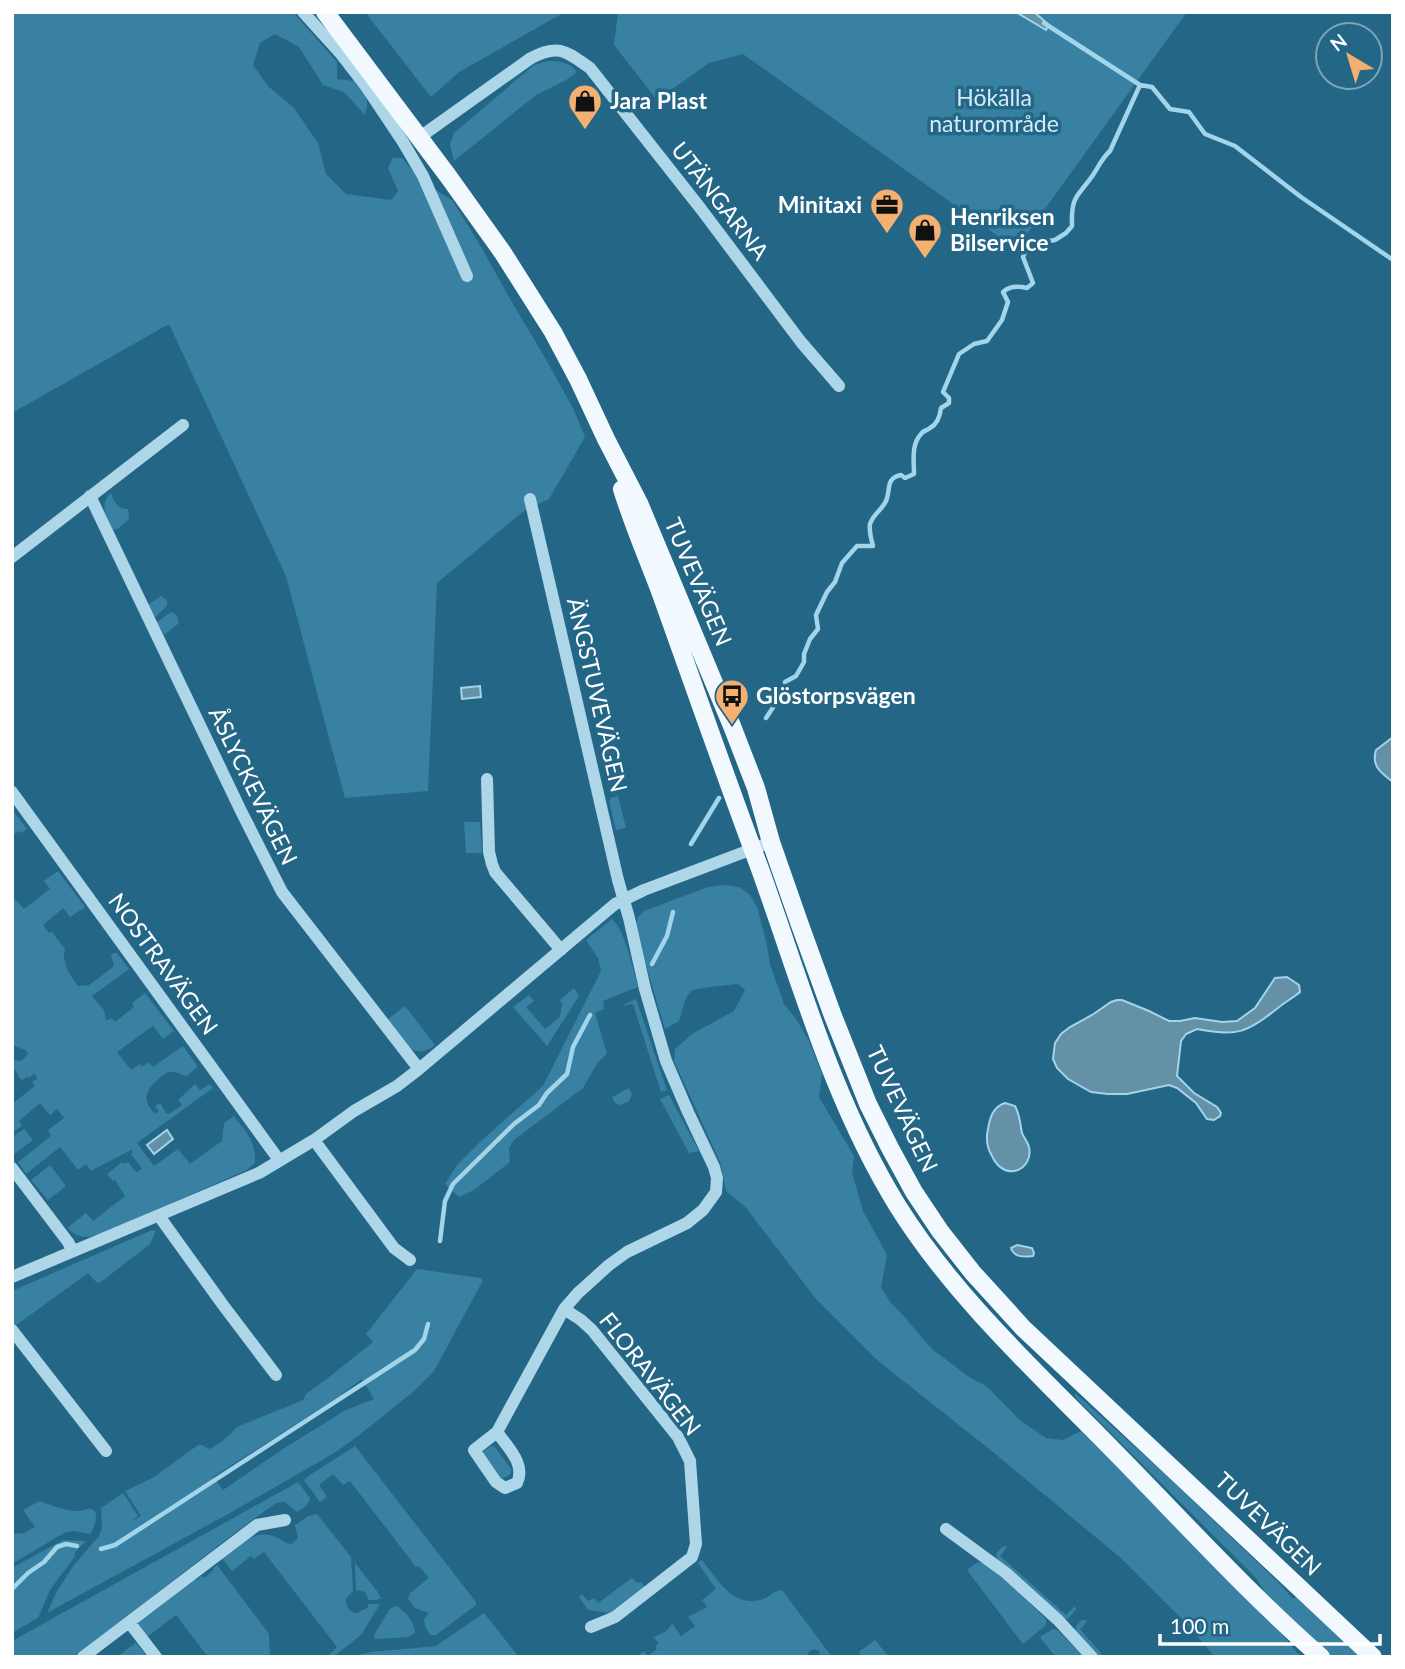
<svg xmlns="http://www.w3.org/2000/svg" width="1405" height="1669" viewBox="0 0 1405 1669" font-family="Lato,sans-serif">
<style>
.green{fill:#3881a3;fill-rule:evenodd}
.water{fill:#6491a6;stroke:#a2d4ea;stroke-width:2}
.lines{fill:none;stroke-linecap:round;stroke-linejoin:round}
.stream{stroke:#a2d4ea;stroke-width:4.5}
.minor{stroke:#aed6e9;stroke-width:12}
.major{stroke:#f1f9fe;stroke-width:18}
.labels{text-anchor:middle;stroke-width:7;stroke-linejoin:round;paint-order:stroke}
.park-label{font-size:23px;fill:#d2ebf7;stroke:#246686}
.poi-label{font-size:23px;font-weight:bold;fill:#fff;stroke:#246686;text-anchor:start}
.street-label{font-size:23px;fill:#fff;stroke:#246686}
</style>
<rect width="100%" height="100%" fill="#246686"/>
<path class="green" d="M12 12H293L337 62V79L354 81C366 95 370 96 365 115L344 92 323 85 299 47 275 34 260 43 253 65 269 87 294 108 318 143 326 174 346 194 391 200 398 191 388 168 393 158H402L421 181 452 200 480 245 513 304 544 356 573 408 585 437 549 499 524 511 437 583 428 791 345 798 286 576 169 324 12 413Z
M365 12H565L459 72 431 97Z
M618 12H1187L1016 249 743 54 709 63 657 100 614 45Z
M548 61C559 61 570 62 577 72L566 80 536 95 454 161 450 144 454 133 534 65Z
M111 493C114 502 117 509 128 509L129 519 119 528 113 530C107 515 98 506 111 493Z
M161 596 167 600V606L155 617 149 608V604Z
M171 612C177 614 179 618 178 624L164 635 157 622Z
M618 796 626 828 616 830 609 801 611 800 610 798Z
M14 812 27 829 22 833 19 831 12 835V813Z
M464 822H480L482 853H466Z
M58 871 85 907 70 917 63 908 43 925 49 933 52 932 65 949C61 961 70 976 78 986L89 985 112 968 114 964 111 956 113 953H117L129 969 92 996 104 1010 106 1020H108L112 1018 115 1022 134 1007 132 1003 145 993 174 1031 163 1039 153 1026 117 1052 131 1070 140 1064 142 1067 148 1062 153 1067 183 1046 197 1065V1067L187 1076C181 1075 176 1071 170 1072 164 1073 161 1077 156 1081 144 1093 143 1101 155 1114L159 1111 155 1106 160 1103 166 1113 169 1114 182 1105 178 1100 195 1084 200 1090 210 1084 213 1088 137 1143 154 1166 178 1149 190 1164 222 1141 224 1123 234 1116C247 1134 256 1140 255 1163L247 1170 103 1233C87 1238 81 1240 67 1228L86 1213 93 1221 125 1196 115 1180 113 1181 107 1174 122 1162 124 1164 128 1162 136 1172 142 1169 131 1154 133 1152 131 1150 91 1171 86 1164 78 1170 60 1147 26 1174 18 1162 51 1136 48 1130 64 1118 57 1109 50 1115 40 1103 19 1121 22 1126 12 1133V1104L35 1086 32 1082 37 1079 36 1075 33 1074 30 1078 28 1077 21 1080 12 1065 14 1060 21 1061 28 1054 26 1050 12 1045V899L16 900 24 909 50 889 44 881Z
M724 885 739 887 749 894 757 907 766 941 770 964 784 1004 796 1019 809 1041 822 1074 819 1097 854 1156 852 1172 863 1211 887 1255 881 1287 890 1302 901 1313 932 1349 969 1377 986 1386 1021 1421 1046 1438 1063 1440 1081 1431 1268 1618 1301 1657H1215L1182 1619 1122 1559 993 1452 877 1360 816 1299 746 1208C740 1201 732 1197 727 1192 725 1189 722 1168 720 1162L674 1061 675 1049 692 1034 734 1011 745 990 738 984 710 987 692 990 686 998 679 1021 665 1029 640 945 636 924 638 917 644 911 708 887Z
M612 919C625 930 633 969 638 987L603 1001 604 1009 595 1013 607 1054 598 1062 583 1088 514 1140 509 1148 510 1162 474 1190 459 1197 445 1184 457 1165 480 1142 543 1086 601 971 598 958 586 940Z
M574 988 579 996 547 1046 513 1007 529 995 534 1001 526 1007 545 1029 560 1017 561 1008 563 1006 560 1000Z
M636 999 667 1090 661 1092 633 1004 621 1006Z
M405 1006 435 1045C412 1064 400 1037 387 1020Z
M629 1088 632 1094 629 1101 620 1105 615 1103 612 1097Z
M669 1095 699 1151 689 1153 660 1099Z
M24 1129 33 1140 13 1155 12 1137Z
M50 1165 66 1186 48 1200 31 1180Z
M152 1230 156 1231 150 1244 101 1282 97 1283 88 1273 15 1326 12 1322V1291Z
M417 1269 480 1278 482 1279V1282L440 1360 434 1371 413 1392 358 1436 336 1452 230 1513 56 1608 49 1612 48 1611 57 1591 74 1565 99 1536 102 1528 101 1508 123 1493 138 1516 131 1522 141 1516 125 1491 154 1477 198 1445H202L209 1449C219 1445 230 1435 237 1427L303 1400 306 1394 328 1378 373 1342 366 1334ZM362 1379 374 1399 344 1411 283 1449 223 1490 213 1477 332 1401Z
M1075 1393 1165 1474 1278 1582 1293 1599 1296 1597 1363 1657H1328L1271 1604 1257 1579 1077 1399 1075 1396Z
M355 1446 476 1602V1605L436 1635H430L425 1626 424 1619 429 1613 415 1608 408 1599 410 1593 429 1578 419 1566 416 1567 350 1481 343 1485 333 1474 319 1485 327 1497 320 1502 304 1480 310 1475Z
M491 1446 495 1447 511 1469V1473L507 1477 501 1478 483 1453 484 1451Z
M298 1482 310 1498C308 1506 304 1508 297 1512L285 1502 276 1503 228 1538 74 1657H12V1641Z
M40 1501C52 1506 66 1511 79 1511 83 1511 87 1508 91 1509 101 1511 94 1529 90 1534L74 1531 64 1533 12 1564V1534L24 1533 35 1527 23 1510Z
M317 1514 351 1557 353 1591 346 1598C346 1606 348 1612 357 1613L367 1608 369 1604H380L361 1635 333 1657 328 1656 337 1647 264 1552 254 1559 251 1556 232 1571 220 1556C237 1546 256 1528 276 1537 282 1540 285 1543 291 1544L298 1538 295 1525 308 1516Z
M63 1540 86 1541 75 1552V1556L50 1590 38 1618 12 1633V1568Z
M1005 1546 1007 1547 1000 1556 1066 1615 1075 1606 1076 1609 1068 1619H1065L996 1558C996 1553 1000 1547 1005 1546Z
M702 1560C717 1579 733 1609 763 1599 770 1597 773 1590 782 1590L832 1657H821L819 1651 814 1649 809 1651 807 1657H636L644 1651 648 1656 657 1649 655 1646 659 1643 653 1637C660 1635 669 1631 672 1623L681 1636 695 1626 688 1617 707 1607 702 1600 716 1589 698 1563Z
M978 1562 984 1563 1013 1587 1046 1619V1625L1023 1644 967 1570Z
M355 1563 377 1591 381 1598 376 1600H369L365 1592 356 1590Z
M217 1565 269 1634 270 1657H208L176 1615 147 1637 133 1622 193 1576 196 1580 202 1576 204 1578 214 1570 213 1568Z
M632 1578 636 1582 642 1583 645 1588 611 1613 588 1610 579 1597 582 1594 588 1601 594 1598 598 1603Z
M395 1606C404 1608 415 1623 415 1633L409 1637 375 1639 374 1635 389 1610Z
M484 1613 519 1657H349L371 1652 436 1646Z
M1082 1620H1086L1087 1622 1080 1629 1104 1657H1100L1075 1630 1076 1626Z
M1053 1629 1057 1630 1084 1657H1056L1041 1639V1636Z
M875 1640 889 1657H862L859 1652Z
M136 1643 148 1657H117L135 1643Z"/>
<path class="water" d="M1016 12H1034L1049 25 1046 30Z
M480 686 481 697 462 699 461 688Z
M1393 737V782C1381 773 1371 766 1376 750Z
M1287 977 1299 985 1300 992C1293 998 1285 1002 1278 1008 1246 1033 1237 1037 1197 1029L1186 1034 1181 1041 1177 1076 1194 1093 1217 1107 1221 1113 1220 1116 1214 1120 1207 1119 1196 1103 1177 1088 1169 1085 1127 1094H1108L1091 1092 1068 1079 1057 1068 1053 1059 1055 1043 1061 1034 1070 1027 1092 1015 1111 1002 1117 1000H1122L1149 1011 1169 1021H1180L1195 1018 1222 1022 1237 1021 1255 1008 1275 978Z
M1005 1103 1015 1106C1020 1115 1020 1123 1022 1133 1024 1138 1028 1142 1029 1147 1034 1169 1005 1184 992 1156 987 1148 986 1138 988 1129 990 1117 993 1107 1005 1103Z
M167 1130 173 1139 154 1154 147 1145Z
M1017 1245 1032 1248 1034 1253 1033 1256C1025 1257 1014 1258 1011 1248Z"/>
<g class="lines">
<path class="stream" d="M1044 23 1140 85 1152 87 1170 109 1189 112 1205 134 1235 146 1301 197 1393 260
M766 718 784 691 785 682 796 676 804 662V654L810 639 818 629 816 615 827 592 835 582 842 563 857 546H873C871 539 869 531 870 524 873 514 882 510 886 501 891 490 885 478 901 475L905 478 914 474C914 460 911 445 921 434 925 429 925 432 930 428 938 424 940 416 941 408L949 403V398L943 392 959 354 974 344 987 341 1002 320 1008 302 1003 292C1010 285 1019 286 1027 288L1033 283 1023 257 1025 252 1037 247 1043 242 1055 240 1066 233 1072 226C1071 195 1077 198 1093 175 1099 166 1102 158 1110 151L1140 85
M691 844 719 798
M652 964 667 936 673 912
M440 1241 445 1201 453 1184 514 1124 539 1105 547 1093 567 1074 573 1047 590 1015
M101 1549 115 1545 415 1350 424 1339 428 1324
M12 1589 28 1573 44 1562 57 1547 66 1544 77 1546"/>
<path class="minor" d="M303 12 341 54 365 85 403 142 423 176 467 276
M420 137 531 58C559 43 567 52 590 68L701 209 801 342 839 386
M90 496 241 811 282 892 419 1069
M12 557 183 425
M487 779 489 852 492 864 495 872 561 950
M12 792 279 1160
M314 1140 394 1248 410 1260
M12 1168 68 1242 73 1251
M159 1216 223 1305 276 1375
M12 1277 259 1173 314 1140 354 1111 397 1086 419 1069 615 904 644 890 771 842
M564 1309 581 1320 592 1330 678 1437 690 1461 696 1544 692 1557 615 1617 591 1627
M12 1330 106 1451
M497 1432 474 1450 496 1482 505 1488 517 1483C526 1464 508 1448 497 1432L564 1309 578 1293 609 1265 627 1252 687 1223 703 1210 716 1192 717 1178 714 1167 688 1112 666 1061 645 989 629 918 618 880 530 499
M946 1529 1006 1573 1058 1620 1092 1657
M129 1622 156 1657
M83 1657 257 1525 285 1520"/>
<path class="major" d="M325 12 448 176 503 253 553 332 578 379 606 439 639 503 732 726 756 788 771 842 800 925 833 1016 868 1104 890 1148 914 1192 940 1231 973 1273 1023 1328 1373 1657
M622 489C633 525 648 559 661 594 694 686 726 778 760 869 801 983 833 1101 897 1205 955 1298 1037 1372 1113 1450 1182 1520 1247 1592 1321 1657"/>
</g>
<defs>
<g id="shop-pin" transform="scale(1.75)"><path d="M0 17L-7.5 6A9.5 9.5 0 1 1 7.5 6Z" fill="#f3b071" stroke="#246686"/><path d="M-5-2.5h2.3a2.7 3.5 0 0 1 5.4 0H5L5.5 6h-11ZM-1.5-2.5h3a1.5 2.3 0 0 0-3 0Z" fill="#111"/></g>
<g id="office-pin" transform="scale(1.75)"><path d="M0 17L-7.5 6A9.5 9.5 0 1 1 7.5 6Z" fill="#f3b071" stroke="#246686"/><path d="M-6-3h4V-5.5h4V-3h4V5H-6ZM-1-4.5V-3h2v-1.5ZM-6 0V1H6V0Z" fill="#111"/></g>
<g id="bus-pin" transform="scale(1.75)"><path d="M0 17L-7.5 6A9.5 9.5 0 1 1 7.5 6Z" fill="#f3b071" stroke="#246686"/><path d="M-5-6H5V4H4V6H2V4H-2V6H-4V4H-5ZM-3.5-4V0h7V-4ZM-3.5 1.2v1.5H-2V1.2ZM2 1.2v1.5H3.5V1.2Z" fill="#111"/></g>
</defs>
<g fill-rule="evenodd">
<use href="#shop-pin" x="585" y="101"/>
<use href="#office-pin" x="887" y="205"/>
<use href="#shop-pin" x="925" y="230"/>
<use href="#bus-pin" x="732" y="696"/>
</g>
<g class="labels">
<g class="park-label">
<text x="994" y="106">Hökälla<tspan x="994" dy="26">naturområde</tspan></text>
</g>
<g class="poi-label">
<text x="610" y="109">Jara Plast</text>
<text x="862" y="213" text-anchor="end">Minitaxi</text>
<text x="950" y="225">Henriksen<tspan x="950" dy="26">Bilservice</tspan></text>
<text x="756" y="704">Glöstorpsvägen</text>
</g>
<g class="street-label">
<text transform="translate(720 201) rotate(52)" y="8">UTÄNGARNA</text>
<text transform="translate(698 582) rotate(67)" y="8">TUVEVÄGEN</text>
<text transform="translate(597 695) rotate(77)" y="8">ÄNGSTUVEVÄGEN</text>
<text transform="translate(253 786) rotate(64)" y="8">ÅSLYCKEVÄGEN</text>
<text transform="translate(163 964) rotate(54)" y="8">NOSTRAVÄGEN</text>
<text transform="translate(902 1109) rotate(65)" y="8">TUVEVÄGEN</text>
<text transform="translate(650 1374) rotate(52)" y="8">FLORAVÄGEN</text>
<text transform="translate(1268 1524) rotate(44)" y="8">TUVEVÄGEN</text>
</g>
</g>
<rect width="1405" height="1669" fill="none" stroke="#ffffff" stroke-width="28"/>
<g transform="translate(1349 56) rotate(322)"><circle r="33" fill="#246686" stroke="#7ca3b6" stroke-width="2"/>
<path d="M0-5L12 26L0 18L-12 26Z" fill="#f3b071"/>
<text y="-10" font-size="19" font-weight="bold" text-anchor="middle" fill="#ffffff">N</text>
</g>
<path d="M1160 1634v10h220v-10" fill="none" stroke="#ffffff" stroke-width="3.5"/>
<text x="1170" y="1634" font-size="21" fill="#ffffff" stroke="#246686" stroke-width="5" paint-order="stroke">100 m</text>
</svg>
